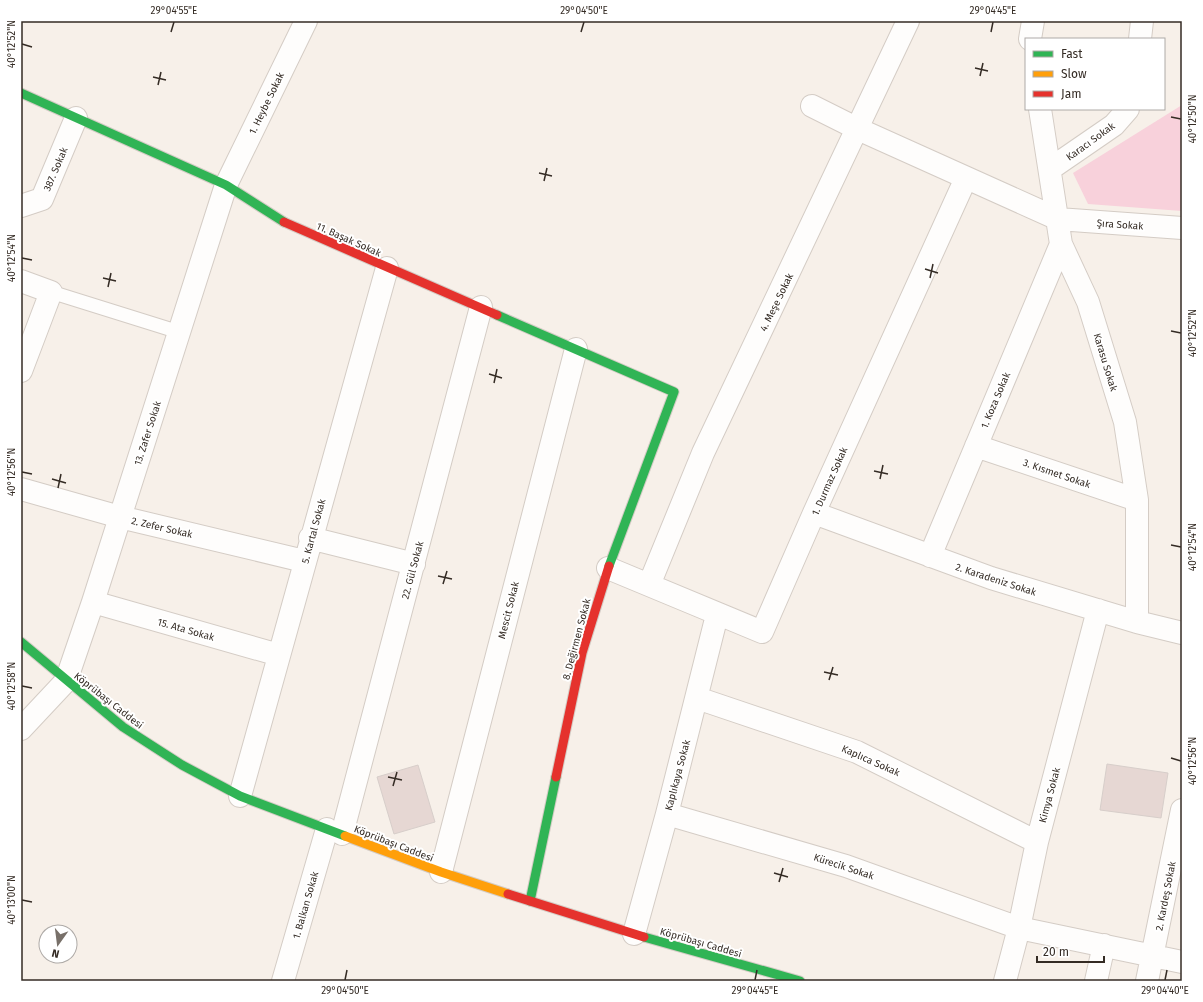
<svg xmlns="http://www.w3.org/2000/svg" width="1203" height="1002" viewBox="0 0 1203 1002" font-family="'Fira Sans',sans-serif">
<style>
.green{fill:#f8d1db}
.building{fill:#e6d7d3;stroke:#d7ceca}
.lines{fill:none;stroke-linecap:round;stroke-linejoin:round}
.lane-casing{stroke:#d4ccc5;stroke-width:15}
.street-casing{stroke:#d4ccc5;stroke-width:24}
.fast-casing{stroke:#d4ccc5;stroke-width:11}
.slow-casing{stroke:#d4ccc5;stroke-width:11}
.jam-casing{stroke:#d4ccc5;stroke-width:11}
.lane{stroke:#fefdfc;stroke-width:13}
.street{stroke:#fefdfc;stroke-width:22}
.fast{stroke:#30b455;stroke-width:9}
.slow{stroke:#ff9f0a;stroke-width:9}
.jam{stroke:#e5322d;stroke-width:9}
.ticks{fill:none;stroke:#342b24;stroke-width:1.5}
.labels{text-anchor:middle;stroke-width:4;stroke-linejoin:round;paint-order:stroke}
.street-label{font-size:10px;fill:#342b24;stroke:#fff}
.neatline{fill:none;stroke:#342b24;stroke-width:1.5}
.ticks-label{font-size:10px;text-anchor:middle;fill:#342b24}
</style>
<rect width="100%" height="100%" fill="#f7f0e9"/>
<path class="green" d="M1182 105V211L1088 204 1073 173Z"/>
<path class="building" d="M1107 764 1168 773 1161 818 1100 810Z
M418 765 435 822 394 834 377 777Z"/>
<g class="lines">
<g class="lane-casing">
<path id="lane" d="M51 292 179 332"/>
</g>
<g class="street-casing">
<path id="street" d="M1030 39 1033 21
M1140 39 1142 21
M812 106 858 129 1058 219 1182 228
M1040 109 1061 244 1088 302 1125 422 1137 500V622
M1050 169 1114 125 1128 109
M21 206 42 199 76 118
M21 281 51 292 21 371
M976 446 1137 500
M21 489 120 517 304 561
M814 513 991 578 1137 622 1182 633
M310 538 414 564
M930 556 1061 244
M608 568 762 632 814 513 966 178
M649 585 703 453 908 21
M93 602 279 655
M697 698 857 752 1037 842
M21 729 66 681 93 602 226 185 306 21
M240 796 387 268
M667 814 846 866 1019 928 1182 962
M342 834 481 307
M441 872 576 349
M634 934 667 814 717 615
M283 981 327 829
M1005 981 1019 928 1037 842 1098 610
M1096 981 1104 945
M1147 981 1182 810"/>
</g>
<g class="fast-casing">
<path id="fast" d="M21 93 226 185 284 222
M497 315 674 392 609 566
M21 642 123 727 182 765 240 796 345 836
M530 901 556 777
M644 937 800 981"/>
</g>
<g class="slow-casing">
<path id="slow" d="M345 836 441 872 508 894"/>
</g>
<g class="jam-casing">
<path id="jam" d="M284 222 497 315
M556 777 582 653 609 566
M508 894 644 937"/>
</g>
<use href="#lane" class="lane"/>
<use href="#street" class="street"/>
<use href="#fast" class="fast"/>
<use href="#slow" class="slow"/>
<use href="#jam" class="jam"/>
</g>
<path class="ticks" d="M171 32 174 22M581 32 584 22M991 32 993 22M22 44 32 47M975 68 988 71M980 76 983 63M153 77 166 80M158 85 161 72M1171 117 1181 119M539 173 552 176M544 181 547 168M22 258 32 260M925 269 938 273M103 278 116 281M930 278 933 264M108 287 111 273M1171 331 1181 333M489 374 502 378M494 383 497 369M874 471 888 474M22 472 32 474M52 479 66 483M880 479 883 465M58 488 61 474M1171 545 1181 547M438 576 452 579M443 584 447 571M824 672 838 675M829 680 833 667M22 686 32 688M1171 758 1181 761M388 777 402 780M393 786 397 772M774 873 788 877M779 882 783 868M22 900 32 902M345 980 347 970M755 980 757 970M1165 980 1167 970"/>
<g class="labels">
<g class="street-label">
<text transform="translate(266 103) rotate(-64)" y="4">1. Heybe Sokak</text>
<text transform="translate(1090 141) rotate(-36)" y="4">Karacı Sokak</text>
<text transform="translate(55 169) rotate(-67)" y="4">387. Sokak</text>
<text transform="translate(1120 224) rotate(4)" y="4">Şıra Sokak</text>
<text transform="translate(349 239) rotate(24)" y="4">11. Başak Sokak</text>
<text transform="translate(776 302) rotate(-64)" y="4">4. Meşe Sokak</text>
<text transform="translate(1106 362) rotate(73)" y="4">Karasu Sokak</text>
<text transform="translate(995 400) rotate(-67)" y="4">1. Koza Sokak</text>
<text transform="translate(147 433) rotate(-72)" y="4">13. Zafer Sokak</text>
<text transform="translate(1057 473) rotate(19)" y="4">3. Kısmet Sokak</text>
<text transform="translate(829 481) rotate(-66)" y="4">1. Durmaz Sokak</text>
<text transform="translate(162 527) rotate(13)" y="4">2. Zefer Sokak</text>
<text transform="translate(313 531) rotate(-75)" y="4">5. Kartal Sokak</text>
<text transform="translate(412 570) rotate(-75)" y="4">22. Gül Sokak</text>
<text transform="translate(996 579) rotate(18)" y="4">2. Karadeniz Sokak</text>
<text transform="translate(508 610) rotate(-76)" y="4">Mescit Sokak</text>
<text transform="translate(186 629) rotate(16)" y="4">15. Ata Sokak</text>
<text transform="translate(576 639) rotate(-75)" y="4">8. Değirmen Sokak</text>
<text transform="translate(109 700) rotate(38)" y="4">Köprübaşı Caddesi</text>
<text transform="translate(871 760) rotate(24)" y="4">Kaplıca Sokak</text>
<text transform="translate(677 775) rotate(-75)" y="4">Kaplıkaya Sokak</text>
<text transform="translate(1049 795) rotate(-75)" y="4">Kimya Sokak</text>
<text transform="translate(394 843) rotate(21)" y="4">Köprübaşı Caddesi</text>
<text transform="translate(844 866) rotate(18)" y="4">Kürecik Sokak</text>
<text transform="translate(1165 896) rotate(-79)" y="4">2. Kardeş Sokak</text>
<text transform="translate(305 905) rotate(-74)" y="4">1. Balkan Sokak</text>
<text transform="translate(701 942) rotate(16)" y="4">Köprübaşı Caddesi</text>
</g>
</g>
<rect width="1203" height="1002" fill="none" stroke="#ffffff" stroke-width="44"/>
<rect x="1025" y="38" width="140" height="72" fill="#ffffff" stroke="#aeaaa7"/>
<rect x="1033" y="51" width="20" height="6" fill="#30b455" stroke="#aeaaa7"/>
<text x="1061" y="58" font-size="12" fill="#342b24">Fast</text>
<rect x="1033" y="71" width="20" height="6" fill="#ff9f0a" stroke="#aeaaa7"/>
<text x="1061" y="78" font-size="12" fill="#342b24">Slow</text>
<rect x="1033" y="91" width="20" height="6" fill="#e5322d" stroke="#aeaaa7"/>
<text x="1061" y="98" font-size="12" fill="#342b24">Jam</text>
<g transform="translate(58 944) rotate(194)"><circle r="19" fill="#ffffff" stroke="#aeaaa7"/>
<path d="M0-3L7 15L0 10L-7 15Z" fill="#787069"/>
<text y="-6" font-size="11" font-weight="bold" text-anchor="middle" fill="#342b24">N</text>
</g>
<path d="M1037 956v6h67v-6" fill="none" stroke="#342b24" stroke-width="2"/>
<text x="1043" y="956" font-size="12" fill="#342b24" stroke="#ffffff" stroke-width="3" paint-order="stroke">20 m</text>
<rect x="22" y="22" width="1159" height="958" class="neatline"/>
<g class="ticks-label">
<text x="174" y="14">29°04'55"E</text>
<text x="584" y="14">29°04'50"E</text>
<text x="993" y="14">29°04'45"E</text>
<text transform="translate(11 44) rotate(-90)" y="4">40°12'52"N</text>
<text transform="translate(1192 119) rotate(-90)" y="4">40°12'50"N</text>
<text transform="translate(11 258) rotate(-90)" y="4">40°12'54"N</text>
<text transform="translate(1192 333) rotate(-90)" y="4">40°12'52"N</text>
<text transform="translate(11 472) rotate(-90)" y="4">40°12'56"N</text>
<text transform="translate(1192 547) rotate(-90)" y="4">40°12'54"N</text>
<text transform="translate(11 686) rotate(-90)" y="4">40°12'58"N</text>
<text transform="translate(1192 761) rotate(-90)" y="4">40°12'56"N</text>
<text transform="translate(11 900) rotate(-90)" y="4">40°13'00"N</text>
<text x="345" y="994">29°04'50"E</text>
<text x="755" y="994">29°04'45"E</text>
<text x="1165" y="994">29°04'40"E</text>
</g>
</svg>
